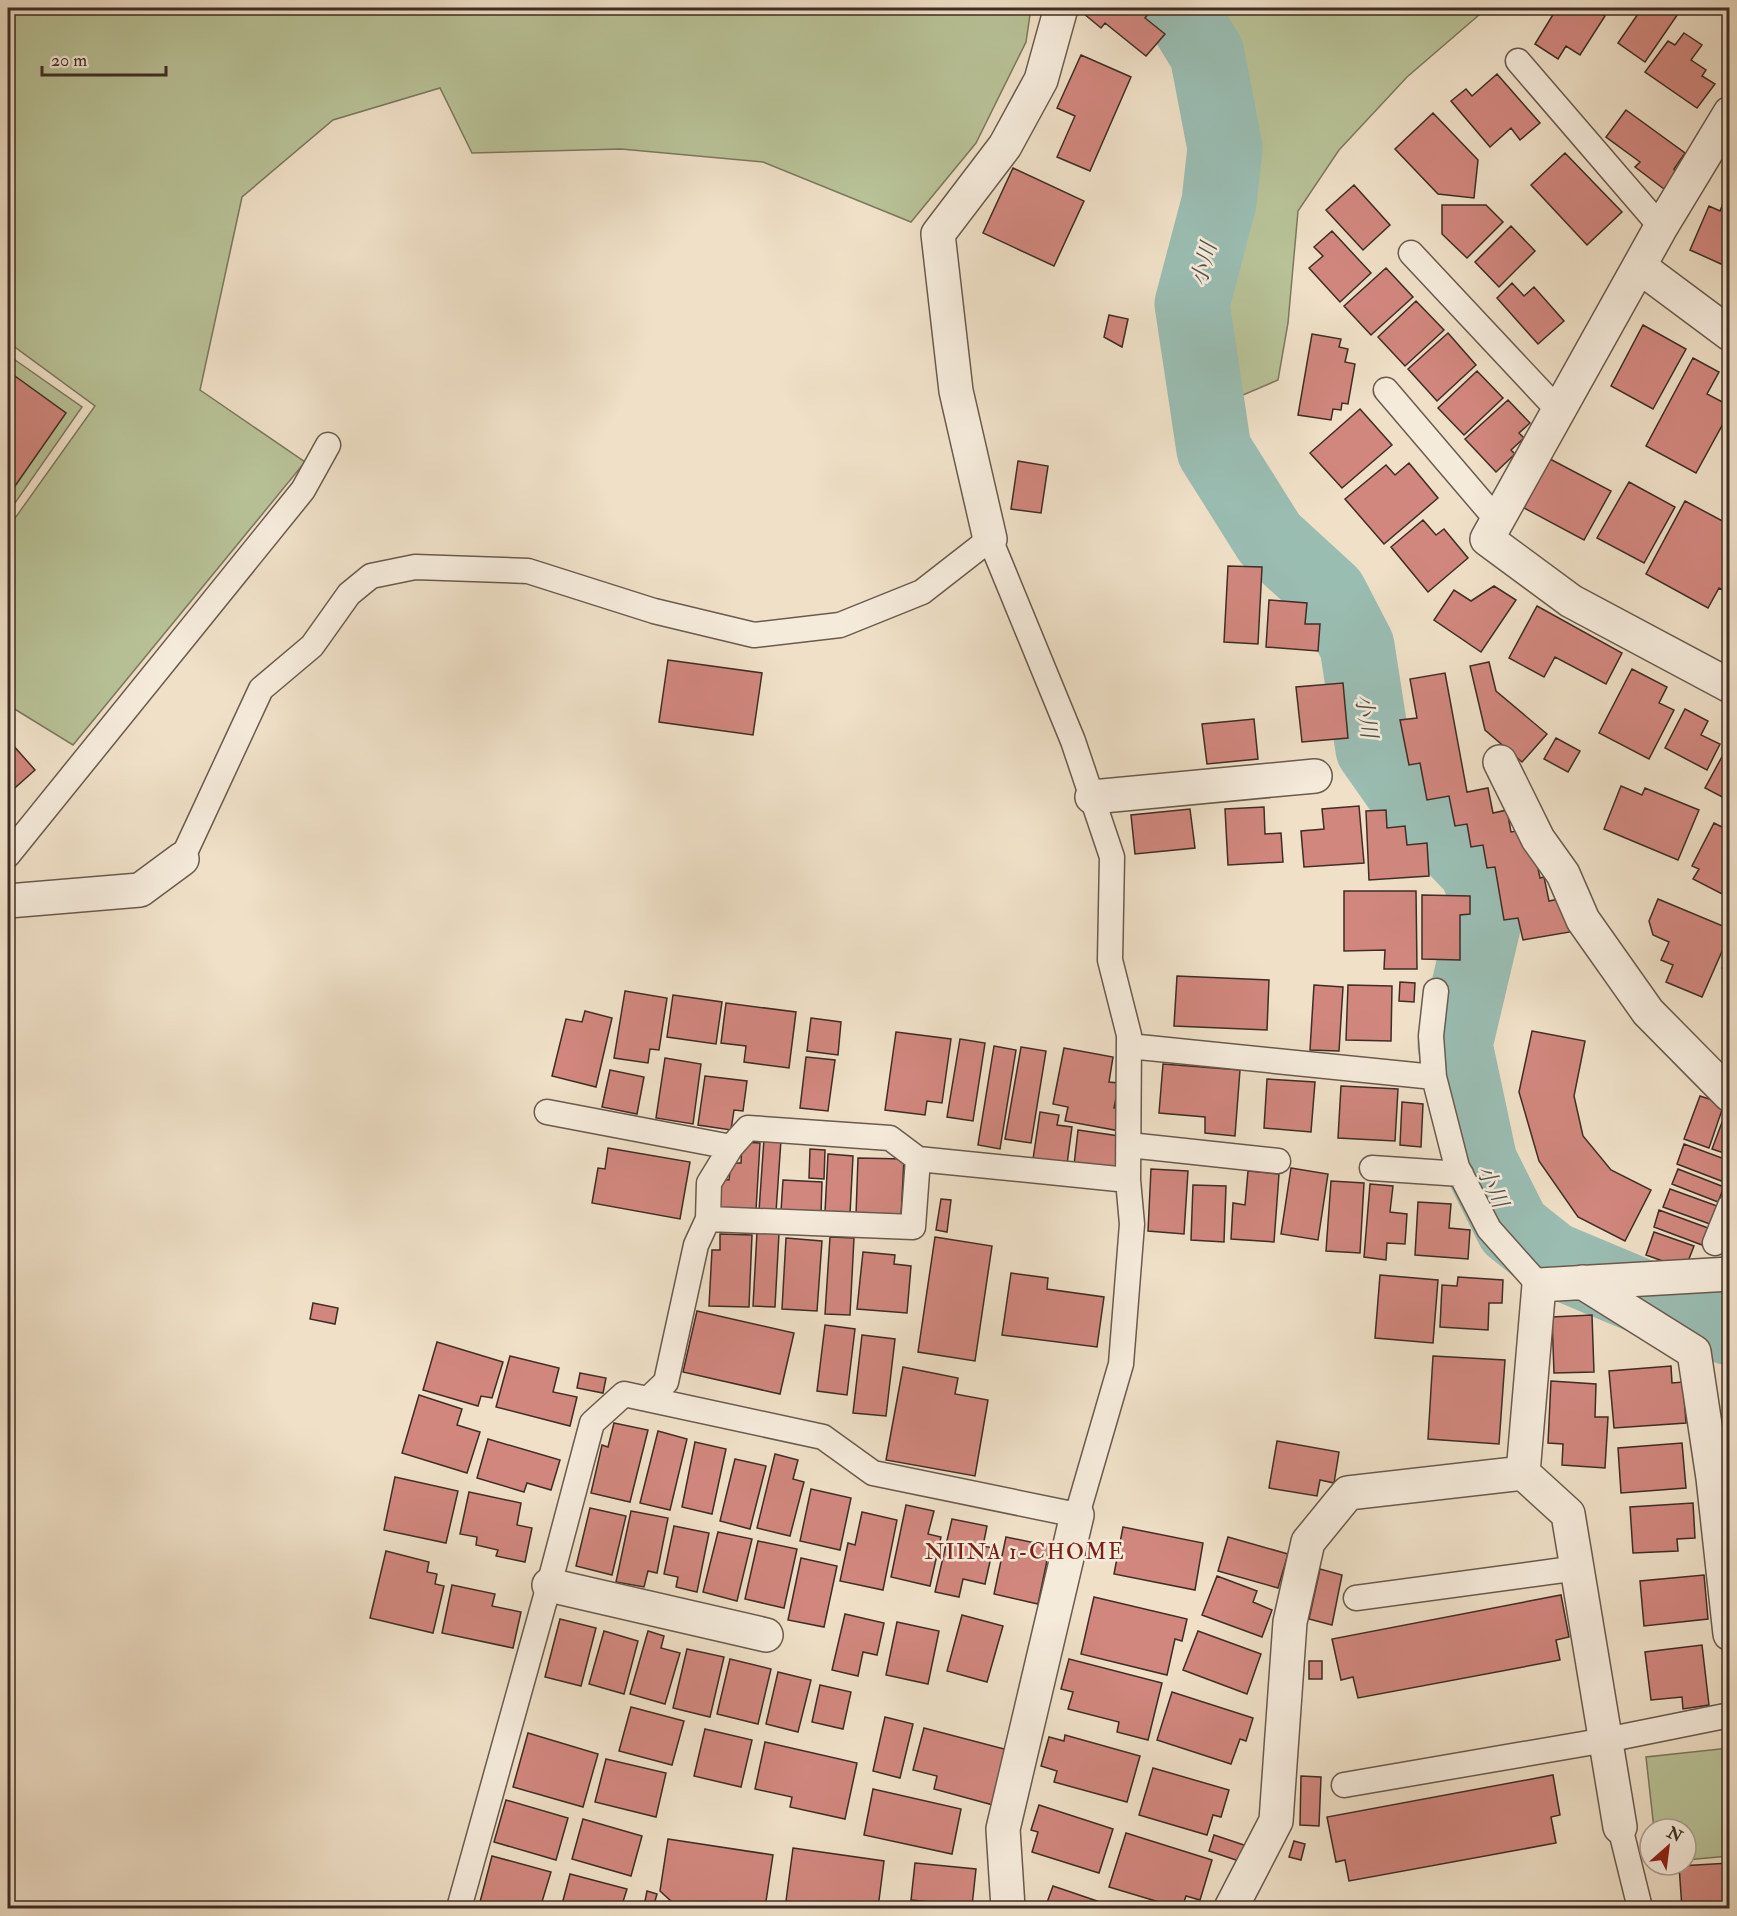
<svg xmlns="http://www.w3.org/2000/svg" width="1737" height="1916" viewBox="0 0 1737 1916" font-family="'IM FELL Double Pica','Noto Serif JP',serif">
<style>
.green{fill:#b8c297;stroke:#7c785e;stroke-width:1.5}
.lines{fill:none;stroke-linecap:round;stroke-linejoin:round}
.river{stroke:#9abdb2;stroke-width:75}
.building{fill:#d1877e;stroke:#3f2d26;stroke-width:1.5}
.lane-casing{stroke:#6b5a4e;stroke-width:27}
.street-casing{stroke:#6b5a4e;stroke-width:36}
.lane{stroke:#f5ebdb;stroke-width:24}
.street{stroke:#f5ebdb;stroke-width:33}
.labels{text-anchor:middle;stroke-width:5;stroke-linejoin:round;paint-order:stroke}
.water-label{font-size:22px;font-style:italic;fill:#565149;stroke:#f5ebdb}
.neighbourhood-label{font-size:22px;letter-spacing:1.5px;fill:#7a1f14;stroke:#f5ebdb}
</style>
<rect width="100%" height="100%" fill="#efe0c7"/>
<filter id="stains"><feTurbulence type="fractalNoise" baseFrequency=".00333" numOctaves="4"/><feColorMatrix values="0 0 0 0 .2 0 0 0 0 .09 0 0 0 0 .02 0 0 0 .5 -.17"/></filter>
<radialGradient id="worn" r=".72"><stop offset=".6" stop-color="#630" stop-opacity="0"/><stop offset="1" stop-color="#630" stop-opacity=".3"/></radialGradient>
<path class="green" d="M8 8H1031L1026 42 976 143 911 222 763 162 621 149 472 153 440 88 333 120 242 197 200 390 305 462 73 745 8 705V528L95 406 8 342Z
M1202 8H1487L1407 77 1339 150 1298 211 1288 323 1278 380 1229 401 1206 307 1235 196 1241 142 1223 46Z
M8 355 82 407 8 513Z
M1729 1748V1856L1686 1860V1829H1654L1646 1757Z"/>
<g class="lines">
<path class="river" d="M1179 8 1207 54 1225 148 1219 202 1192 304 1214 450 1270 539 1330 594 1357 646 1373 749 1406 796 1476 869 1489 901 1455 1045 1480 1162 1513 1228 1552 1259 1657 1303 1730 1328"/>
</g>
<path class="building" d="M1077 8H1143L1149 13 1145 18 1165 34 1146 56 1105 23 1101 28Z
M1557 8H1591L1605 16 1580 55 1566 46 1558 59 1535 44Z
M1642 8H1682L1645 62 1618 43Z
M1684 33 1702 45 1691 60 1706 70 1702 76 1715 84 1697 108 1645 72 1668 41 1675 45Z
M1081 55 1131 77 1090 171 1057 157 1075 116 1057 108Z
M1497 74 1540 123 1520 140 1511 128 1490 147 1451 101 1466 89 1472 96Z
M1626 110 1685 153 1674 169 1676 174 1664 189 1635 167 1640 162 1606 137Z
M1433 113 1478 160 1474 198 1438 194 1395 149Z
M1565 153 1622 212 1587 245 1531 185Z
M1013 168 1084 201 1054 266 983 233Z
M1354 185 1390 225 1363 250 1326 210Z
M1725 199 1730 201V268L1690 250 1709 206 1720 211Z
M1442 205H1486L1503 222 1467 258 1442 234Z
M1511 226 1535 251 1499 287 1475 262Z
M1332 231 1371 273 1340 302 1309 268 1323 256 1314 247Z
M1386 268 1413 297 1371 335 1344 306Z
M1512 283 1524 296 1534 287 1564 321 1538 344 1497 298Z
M1416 301 1444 330 1405 366 1378 337Z
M1109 315 1128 319 1122 347 1104 337Z
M1643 325 1686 349 1653 409 1611 386Z
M1448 333 1476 365 1437 401 1408 369Z
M1312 334 1341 339 1339 347 1348 349 1345 362 1355 364 1348 404 1342 403 1341 410 1333 409 1331 420 1298 415Z
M1693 358 1719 372 1707 394 1730 406V411L1696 473 1646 446Z
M8 371 66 413 8 496Z
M1477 371 1503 398 1464 435 1438 408Z
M1508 400 1530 423 1519 433 1524 438 1511 450 1515 454 1496 472 1465 439Z
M1360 409 1392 445 1342 488 1310 453Z
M1550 459 1611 491 1584 540 1524 508Z
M1018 461 1048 466 1041 513 1011 509Z
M1409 463 1438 498 1384 544 1345 499 1386 465 1395 475Z
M1629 482 1675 507 1644 563 1597 538Z
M1685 501 1730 525V594L1719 588 1708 608 1646 574Z
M1423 520 1436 535 1444 529 1468 558 1428 592 1391 547Z
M1228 566 1262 567 1258 644 1224 642Z
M1494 586 1516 600 1481 652 1434 620 1454 590 1471 601Z
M1269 600 1307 603 1305 624H1320L1318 651 1266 647Z
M1537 606 1622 653 1606 684 1555 657 1544 677 1509 658Z
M668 660 762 673 753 735 659 722Z
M1489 662 1496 691 1547 734 1522 762 1485 730 1470 666Z
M1632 669 1667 687 1659 703 1674 710 1649 759 1599 733Z
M1445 673 1467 792 1488 788 1493 813 1507 810 1511 832 1523 830 1534 850 1540 878 1544 877 1549 901 1564 898 1570 932 1523 940 1518 918 1504 920 1495 867 1487 868 1483 845 1471 847 1467 824 1455 826 1449 796 1427 800 1420 763 1409 765 1400 720 1417 718 1410 679Z
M1343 683 1348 738 1302 742 1296 687Z
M1685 709 1708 721 1701 735 1720 744 1707 770 1665 748Z
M1254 719 1258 759 1207 764 1202 724Z
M1556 738 1580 751 1568 772 1544 759Z
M1730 742V801L1705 788Z
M12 744 35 770 8 794V748Z
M1621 786 1642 795 1645 788 1699 810 1678 860 1604 829Z
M1359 806 1364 863 1304 867 1301 831 1324 829 1322 809Z
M1264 807 1265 834 1281 833 1283 862 1228 865 1225 809Z
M1190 809 1195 848 1135 854 1131 815Z
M1386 810 1387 828 1405 826 1407 845 1427 843 1429 876 1369 880 1366 811Z
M1714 823 1730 831V898L1693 879 1699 869 1692 866Z
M1344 891H1416L1417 969H1384L1385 950 1344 951Z
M1422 895 1470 896V914L1460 915V960L1422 959Z
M1658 899 1730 929V933L1702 997 1666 982 1673 965 1661 960 1669 942 1653 935 1649 921Z
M1730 951V971L1722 968Z
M1177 976 1269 980 1267 1030 1174 1026Z
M1400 982 1415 983 1414 1002 1399 1001Z
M1314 985 1343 987 1339 1051 1310 1050Z
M1348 985 1392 986 1391 1041 1346 1040Z
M625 991 667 998 659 1050 650 1049 648 1063 614 1058Z
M673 995 722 1002 716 1044 667 1037Z
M726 1003 796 1012 789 1068 744 1062 746 1046 721 1043Z
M585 1011 612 1018 596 1087 552 1076 566 1019 582 1022Z
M811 1018 841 1022 838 1055 807 1051Z
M1532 1031 1585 1041 1574 1096 1583 1136 1611 1170 1651 1190 1625 1241 1578 1217 1539 1161 1519 1092Z
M896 1032 951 1039 942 1103 927 1101 925 1115 885 1110Z
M960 1039 985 1043 973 1121 947 1117Z
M994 1046 1016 1050 1000 1149 978 1145Z
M1021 1047 1046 1051 1031 1143 1005 1139Z
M1064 1048 1113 1057 1109 1082 1119 1083 1114 1108 1123 1110 1120 1131 1065 1121 1068 1107 1053 1104Z
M806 1057 835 1060 828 1111 800 1108Z
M665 1058 701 1064 693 1124 656 1118Z
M1163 1064 1240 1070 1235 1136 1205 1133V1117L1159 1113Z
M610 1070 644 1077 637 1114 602 1107Z
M705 1076 747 1081 743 1111 734 1110 731 1130 698 1125Z
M1267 1079 1315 1082 1311 1132 1264 1128Z
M1341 1086 1398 1089 1395 1141 1338 1138Z
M1700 1096 1724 1104 1709 1148 1684 1139Z
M1402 1102 1423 1104 1421 1147 1400 1145Z
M1727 1109 1730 1110V1155L1712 1149Z
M1040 1112 1059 1115 1057 1125 1072 1127 1067 1164 1033 1159Z
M1078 1130 1119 1136 1115 1171 1074 1165Z
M764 1139 781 1140 776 1212 759 1211Z
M742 1142 760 1143 756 1210 717 1208 719 1179 729 1180 731 1163H741Z
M1684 1144 1730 1161V1168L1724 1182 1677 1164Z
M608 1148 690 1162 680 1219 592 1203 598 1168 605 1169Z
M810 1149 825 1150 824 1179 809 1178Z
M828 1154 853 1156 850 1214 825 1212Z
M858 1158 904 1159 901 1217 856 1215Z
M1291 1168 1328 1174 1318 1240 1281 1234Z
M1151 1169 1188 1171 1184 1234 1148 1231Z
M1678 1169 1724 1187 1718 1202 1672 1184Z
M1248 1171 1279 1174 1274 1242 1231 1239 1233 1203 1245 1205Z
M783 1180 822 1182 821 1214 781 1211Z
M1331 1181 1364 1183 1360 1253 1326 1251Z
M1370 1184 1393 1186 1390 1212 1407 1214 1405 1244 1387 1243 1386 1260 1364 1257Z
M1193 1185 1226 1186 1224 1242 1191 1240Z
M1670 1189 1717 1206 1710 1224 1663 1207Z
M941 1199 951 1200 947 1232 936 1230Z
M1418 1202 1451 1204 1449 1228 1470 1230 1468 1259 1415 1255Z
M1659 1210 1708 1228 1702 1245 1654 1227Z
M757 1232 779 1233 775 1307 753 1306Z
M1654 1232 1694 1246 1685 1269 1646 1255Z
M720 1234 752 1235 749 1307 709 1306 712 1250H720Z
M830 1237 854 1238 850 1315 825 1314Z
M935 1237 992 1246 975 1361 918 1352Z
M786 1238 822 1241 817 1311 782 1309Z
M863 1252 895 1255 894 1264 911 1266 907 1313 857 1309Z
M1011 1273 1048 1278 1047 1289 1104 1297 1097 1347 1002 1335Z
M1380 1275 1438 1280 1433 1343 1375 1338Z
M1458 1277 1503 1280 1502 1303H1489L1488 1330 1440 1327 1442 1285 1457 1286Z
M313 1303 338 1308 335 1324 310 1319Z
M697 1311 794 1333 780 1394 683 1372Z
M1592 1315 1594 1372 1554 1373 1552 1317Z
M825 1325 855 1329 847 1395 817 1391Z
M862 1335 895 1339 886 1416 853 1413Z
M437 1342 503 1362 492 1398 481 1396 478 1406 423 1390Z
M510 1356 559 1368 553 1392 577 1397 570 1426 496 1407Z
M1433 1356 1505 1360 1499 1444 1428 1439Z
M1671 1366 1672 1383 1683 1382 1686 1423 1614 1428 1609 1371Z
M903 1367 958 1378 955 1394 988 1400 975 1476 886 1460Z
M580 1373 606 1378 603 1393 577 1388Z
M1551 1381 1596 1384 1595 1417H1608L1605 1468 1562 1465 1563 1444 1548 1443Z
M1730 1392V1450H1728L1723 1393Z
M419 1395 462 1409 457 1425 480 1432 467 1473 402 1453Z
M614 1423 648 1430 630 1502 591 1493 602 1445 608 1447Z
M658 1431 687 1439 670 1510 640 1503Z
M488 1439 560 1460 551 1490 527 1483 524 1492 477 1478Z
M1277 1441 1339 1452 1334 1483 1320 1480 1317 1496 1269 1488Z
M695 1442 726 1449 712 1514 682 1507Z
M1682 1443 1686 1488 1621 1493 1618 1448Z
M775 1454 798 1460 793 1479 804 1482 790 1536 757 1528Z
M735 1459 766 1466 750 1529 720 1521Z
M395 1477 458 1491 446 1543 384 1530Z
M811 1489 851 1498 840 1550 800 1541Z
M469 1492 521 1503 517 1525 532 1528 525 1562 496 1556 498 1550 476 1545 477 1537 460 1534Z
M1693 1503 1695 1538 1677 1539 1678 1551 1633 1553 1630 1507Z
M906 1505 934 1511 928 1534 941 1537 930 1586 891 1577Z
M590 1508 626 1516 612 1575 576 1566Z
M631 1511 668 1518 657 1573 648 1571 644 1587 616 1582Z
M862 1512 897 1520 883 1590 840 1581 848 1543 855 1545Z
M952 1519 987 1526 983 1546 993 1548 985 1584 963 1579 959 1597 935 1592Z
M674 1526 709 1533 697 1592 676 1587 678 1577 664 1574Z
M1123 1527 1203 1543 1195 1590 1114 1574Z
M718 1532 752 1539 737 1601 703 1592Z
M1006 1537 1050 1546 1038 1604 994 1594Z
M1228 1537 1288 1554 1278 1588 1218 1571Z
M758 1541 797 1549 784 1608 745 1599Z
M386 1551 429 1562 427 1572 437 1574 435 1584 444 1586 433 1633 370 1618Z
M801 1558 837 1566 824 1627 788 1620Z
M1320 1569 1342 1575 1332 1625 1309 1619Z
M1704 1575 1708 1619 1644 1626 1640 1581Z
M1217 1576 1257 1591 1253 1602 1272 1610 1262 1637 1202 1615Z
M452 1585 495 1594 492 1606 521 1612 513 1648 442 1633Z
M1561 1595 1569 1637 1556 1640 1560 1660 1358 1698 1353 1677 1341 1680 1332 1639Z
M1094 1597 1187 1619 1182 1641 1175 1639 1167 1675 1081 1654Z
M845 1614 884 1623 877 1655 863 1652 858 1676 832 1670Z
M962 1615 1003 1626 987 1682 947 1671Z
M560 1619 596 1628 581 1686 545 1677Z
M897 1622 939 1631 928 1684 886 1675Z
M604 1631 638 1641 624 1694 589 1684Z
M648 1631 664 1636 661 1648 680 1653 665 1704 630 1694Z
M1198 1631 1261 1654 1247 1694 1183 1670Z
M1702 1645 1709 1705 1683 1709 1682 1697 1651 1700 1645 1652Z
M687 1649 724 1657 710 1717 673 1708Z
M730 1659 771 1669 758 1724 717 1714Z
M1069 1659 1162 1683 1148 1740 1117 1732 1119 1722 1068 1709 1073 1692 1061 1689Z
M1309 1661H1322V1679H1309Z
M778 1672 811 1680 798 1732 766 1724Z
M820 1685 851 1692 843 1729 812 1722Z
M1172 1692 1253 1718 1246 1741 1240 1739 1231 1764 1157 1740Z
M631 1707 684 1721 672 1765 619 1751Z
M885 1717 913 1724 900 1778 873 1771Z
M924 1728 1008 1750 993 1805 934 1789 937 1776 913 1770Z
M705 1729 752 1740 741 1787 694 1776Z
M528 1733 598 1754 583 1807 513 1787Z
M1065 1735 1140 1756 1127 1802 1054 1782 1057 1771 1041 1766 1049 1737 1064 1741Z
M765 1742 857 1763 845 1819 790 1807 792 1797 755 1789Z
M606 1759 666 1773 656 1817 595 1802Z
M1153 1768 1229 1790 1221 1817 1213 1815 1207 1835 1139 1815Z
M1553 1775 1560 1815 1551 1817 1556 1843 1349 1881 1345 1860 1336 1862 1327 1817Z
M1301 1776 1321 1777 1319 1826 1300 1825Z
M873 1789 961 1809 952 1854 864 1835Z
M506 1800 568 1818 556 1860 494 1842Z
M1039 1805 1113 1829 1099 1873 1032 1852 1038 1832 1031 1830Z
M583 1819 642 1836 631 1876 572 1859Z
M1126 1833 1212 1860 1200 1900 1186 1896 1182 1908H1179L1109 1887Z
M1214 1835 1247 1846 1242 1862 1209 1851Z
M668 1839 773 1855 765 1908H715L672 1902 660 1891Z
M1294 1841 1305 1844 1301 1860 1289 1857Z
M793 1848 884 1861 878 1908H842L786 1901Z
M492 1856 551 1872 541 1905 536 1903 534 1908H505L480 1902Z
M915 1863 976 1869 972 1906 911 1900Z
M1730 1863V1908H1682L1679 1866Z
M570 1874 627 1889 621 1908H561Z
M1053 1886 1103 1903 1101 1908H1045Z
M647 1891 657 1894 653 1908 644 1906Z"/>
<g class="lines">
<g class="lane-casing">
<path id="lane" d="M1518 61 1661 227
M1411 253 1559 411
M1386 390 1497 520
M8 855 303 490 328 445
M182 859 261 689 312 646 349 594 371 576 415 567 528 571 654 611 754 635 840 625 922 592 990 539 1073 741 1112 857 1110 960 1129 1035 1128 1180 1132 1224 1121 1364 1077 1515 873 1473 823 1437 624 1394 592 1423 549 1585 459 1908
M1436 991 1431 1036 1434 1077 1457 1167 1489 1229 1539 1285
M1129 1046 1434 1077
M547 1112 731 1147
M1129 1145 1278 1161
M918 1159 913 1227 708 1219 709 1183 731 1147 748 1128 890 1138 918 1159 1128 1180
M1372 1168 1461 1174
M1715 1243 1730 1206
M648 1399 666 1382 696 1245 708 1219
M1356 1598 1578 1568
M1344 1785 1606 1740 1730 1715
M1620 1827 1640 1908"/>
</g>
<g class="street-casing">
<path id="street" d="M1730 113 1661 227 1487 539 1571 601 1730 686
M1640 267 1730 334
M990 539 956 391 938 234 1005 146 1041 80 1061 8
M1500 762 1538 839 1563 874 1583 920 1648 1012 1730 1095
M1092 797 1315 776
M8 901 140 890 182 859
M1582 1282 1694 1352 1713 1478 1730 1634
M1523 1473 1568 1514 1620 1827
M549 1585 766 1635
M1008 1908 1003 1829 1077 1515
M1231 1908 1276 1821 1290 1622 1308 1542 1348 1493 1523 1473 1539 1285 1730 1274"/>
</g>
<use href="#lane" class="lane"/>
<use href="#street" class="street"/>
</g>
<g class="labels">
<g class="water-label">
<text transform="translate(1203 264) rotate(-75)" y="8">小川</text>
<text transform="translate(1367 716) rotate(81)" y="8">小川</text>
<text transform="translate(1493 1186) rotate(65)" y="8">小川</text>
</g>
<g class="neighbourhood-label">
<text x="1025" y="1559">NIINA 1-CHOME</text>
</g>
</g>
<rect width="1737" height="1916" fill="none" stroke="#efe0c7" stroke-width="30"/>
<rect x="9" y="9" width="1719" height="1898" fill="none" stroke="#3f2d26" stroke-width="3"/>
<rect x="15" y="15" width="1707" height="1886" fill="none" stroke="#3f2d26" stroke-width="1.5"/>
<g transform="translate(1668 1847) rotate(28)"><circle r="28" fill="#f5ebdb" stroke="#ac9f93" stroke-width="1.5"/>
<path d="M0-4.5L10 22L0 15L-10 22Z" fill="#8f2418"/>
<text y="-9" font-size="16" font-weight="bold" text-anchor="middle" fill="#3f2d26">N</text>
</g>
<path d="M42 66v9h124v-9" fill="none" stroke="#3f2d26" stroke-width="3"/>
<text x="51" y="66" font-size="18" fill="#3f2d26" stroke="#f5ebdb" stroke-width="4.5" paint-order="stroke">20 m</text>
<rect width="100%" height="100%" filter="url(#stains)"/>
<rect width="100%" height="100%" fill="url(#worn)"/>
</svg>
